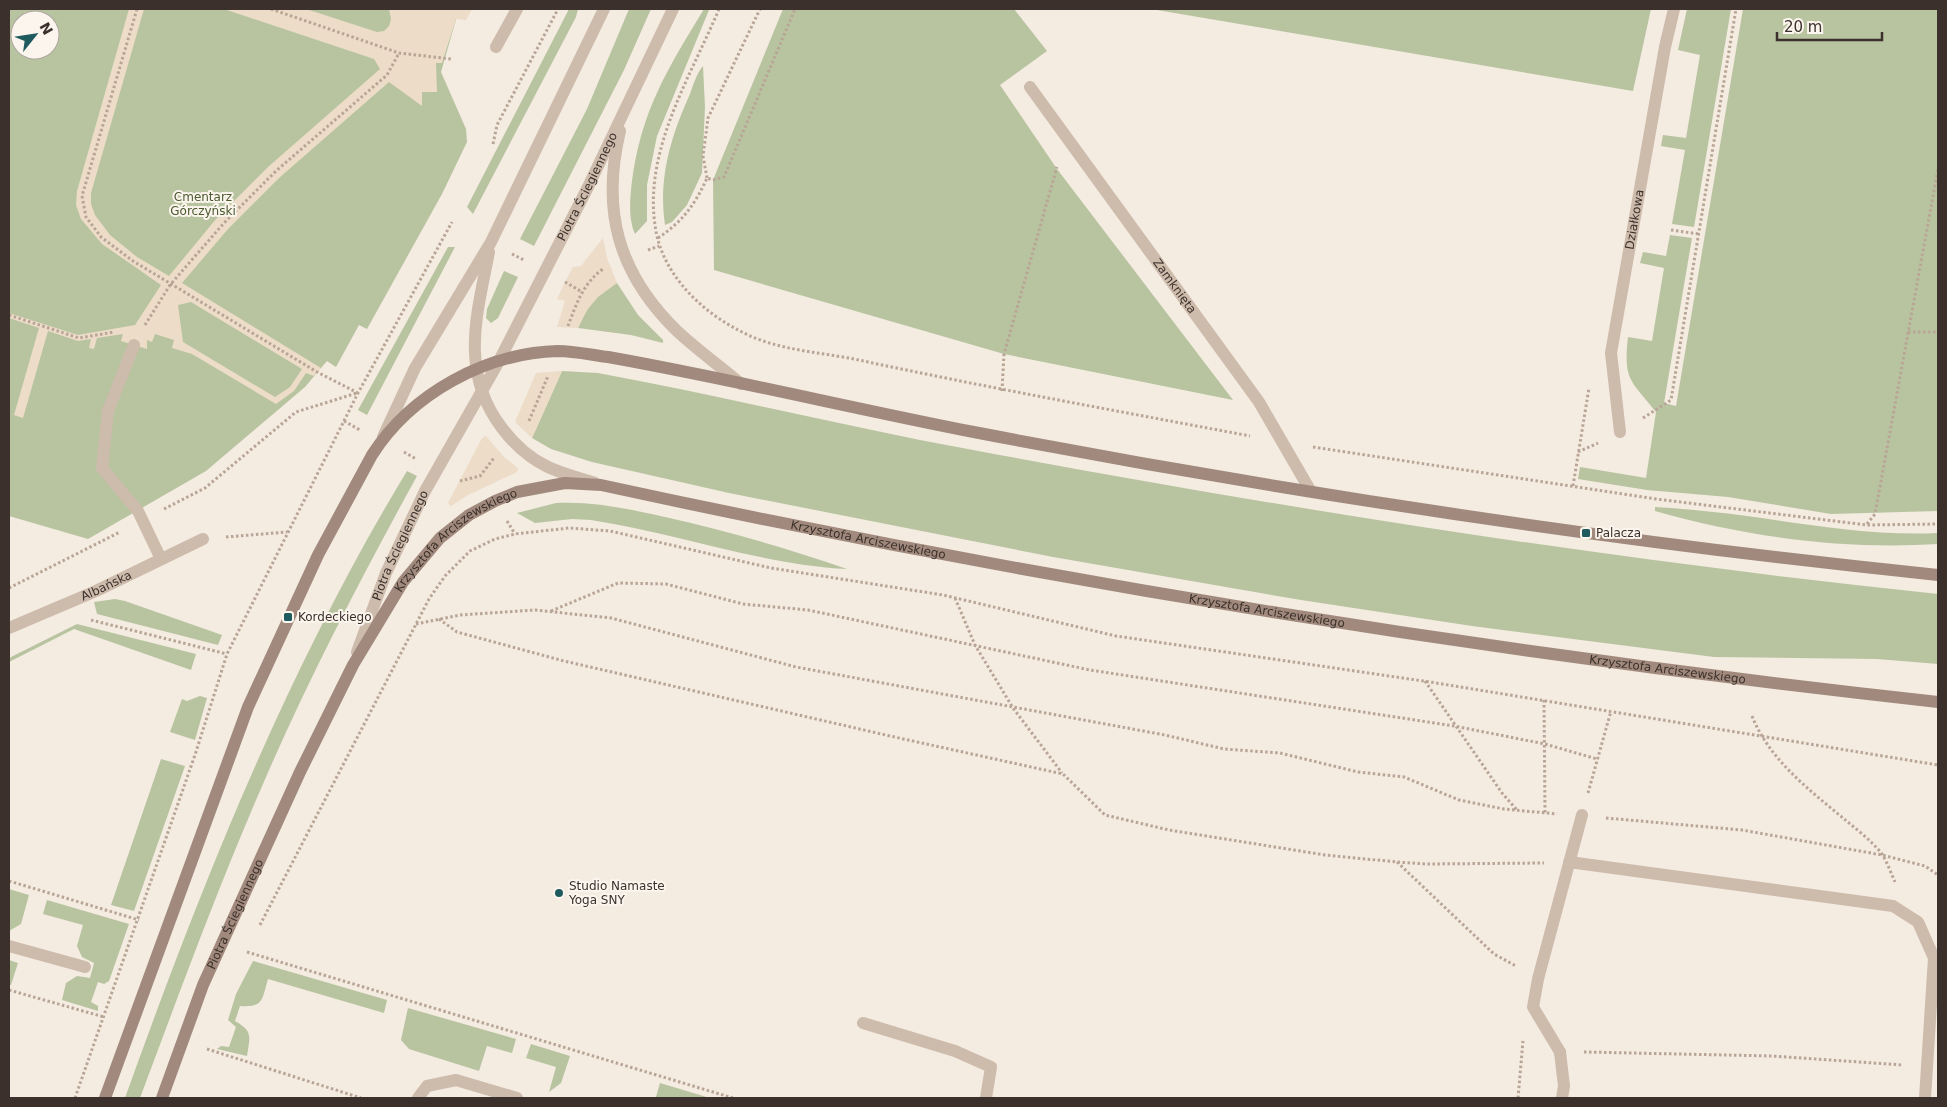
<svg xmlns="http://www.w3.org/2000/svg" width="1947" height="1107" viewBox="0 0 1947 1107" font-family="'DejaVu Sans',sans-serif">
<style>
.green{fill:#b8c4a0;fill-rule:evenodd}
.plaza{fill:#ecdcc8;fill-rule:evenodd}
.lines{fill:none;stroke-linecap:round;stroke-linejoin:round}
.path{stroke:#b9a596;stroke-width:3;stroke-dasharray:2.5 2.5;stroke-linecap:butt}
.service{stroke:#cdbbac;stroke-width:12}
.minor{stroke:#cdbbac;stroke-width:12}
.tertiary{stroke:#cdbbac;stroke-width:12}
.secondary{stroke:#a18a7d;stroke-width:12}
.poi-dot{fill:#1f5a5e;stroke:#fbf5ee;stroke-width:2}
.labels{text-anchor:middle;stroke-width:4;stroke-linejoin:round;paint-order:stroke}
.street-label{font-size:12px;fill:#3b302b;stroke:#fbf5ee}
.park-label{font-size:12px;fill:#4a5a2e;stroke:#fbf5ee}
.poi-label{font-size:12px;fill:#3b302b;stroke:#fbf5ee;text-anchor:start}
</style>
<rect width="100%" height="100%" fill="#f4ebe1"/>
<path class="green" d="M9 9H459L441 72 466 129 467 142 442 194 367 329 359 325 336 367 327 361 305 387 206 471 88 539 9 516ZM20 20H50V50H20Z
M569 9H578L576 17 473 214 467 207Z
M629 9H651L624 70 534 246 520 239 587 109Z
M704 9 709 10 657 136 647 185V221L635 234C628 218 630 198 632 181 641 111 668 68 704 9Z
M783 9H1014L1047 51 1000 85 1057 169 1233 400 1004 354 714 270 713 180Z
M1151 9H1651L1633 91Z
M1687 9H1731L1694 227 1672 224 1685 150 1661 146 1663 135 1686 138 1700 55 1678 50Z
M1743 9H1938V511L1831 514 1728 497 1647 490 1578 479 1580 467 1646 478 1656 412C1631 380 1623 381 1628 337L1652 341 1664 268 1640 263 1643 252 1666 256 1670 235 1692 238 1664 403 1676 406Z
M703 66 705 107 702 173 687 205 672 222 665 225C658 178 671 136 690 94 693 85 697 73 703 66Z
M448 247H455L367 415 358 410Z
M504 271 518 277 498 318 491 323 486 318 487 309Z
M617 283 638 315 663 340V343L631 335 578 328C586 310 597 291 617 283Z
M562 371 598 373C723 396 847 427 973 450 1293 510 1614 560 1938 594V664L1877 659 1714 657 1472 626 1301 600 1053 557 729 493 592 462 551 449 532 438Z
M407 471 417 476C357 585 299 697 251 812 211 906 176 1002 140 1098H125C202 883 288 667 407 471Z
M556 503C594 501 628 509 665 517 727 531 787 548 847 569 762 565 676 533 591 520L572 519 535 523 517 513Z
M1655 507C1686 509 1717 512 1747 516 1811 525 1873 536 1938 533V544C1843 550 1747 537 1655 511Z
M115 599 125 601 222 635 218 645 97 614 94 602Z
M77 624 196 654 191 670 74 629 9 662V658Z
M200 696 207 698 195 740 170 732 182 699 187 701Z
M161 759 185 766 134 911 111 905Z
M9 889 29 895 21 924 9 931Z
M47 900 129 924 109 981 104 984 98 982 91 1002 98 1006V1011L62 1000 66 983 77 976 90 978 94 963 82 957 77 946 83 925 43 914Z
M9 960 18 963 11 985H9Z
M253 961 387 1000 384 1013 268 979C262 999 264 1008 240 1006L235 1021C253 1031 250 1036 247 1056L217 1049 221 1046 229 1047 236 1027 228 1020 236 994Z
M408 1008 516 1039 512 1053 487 1046 479 1071 409 1049 401 1040Z
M531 1044 570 1056 561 1083 549 1092 556 1067 526 1058Z
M660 1083 710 1098H661L656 1097Z"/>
<path class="plaza" d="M129 9H144L91 193V204L95 215 110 235 137 257 169 276 216 219 268 167 380 69 374 59 224 9H306L377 32 384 31 389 26 391 19 389 9H472L466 20 456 19 442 63H436L437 92H422V106L389 82 279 178 228 229 182 283 321 368 314 376 306 373 294 391 276 404 192 354 172 348 174 340 155 334 152 342 147 340V349L121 341 123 334 97 338 94 349 89 348 91 339 78 341 48 331 23 418 14 415 39 328 9 318V313L78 335 135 325 161 285 102 244 81 219 76 205 77 191ZM191 302 302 369 290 387 275 397 183 342 178 305Z
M603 238 607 258 617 283 598 297 587 310 578 328 557 327 565 301 557 299 565 282 573 267 581 266Z
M562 371 532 438 515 422 536 373Z
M486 436 504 457 518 468 517 472 468 495 451 506 448 503 482 438Z"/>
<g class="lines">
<path class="path" d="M137 9 82 196 86 217 101 237 133 261 317 372 358 393
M271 9 399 53 451 59
M719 9C691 76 644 149 655 225 661 273 700 311 742 332 780 352 826 352 868 362 995 389 1123 412 1250 436
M493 144 497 125 558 9
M707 178 703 156 708 118 760 9
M1671 230 1699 234
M658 238C682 222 695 205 707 178L713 180 724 177 795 9
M648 250 659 246
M512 254 524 260
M565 282 582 292
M9 315 79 338 114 332
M145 325 170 285 224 223 276 171 387 75 399 53
M568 326C576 305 583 283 603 269
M1908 332H1938
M1002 391 1004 354 1057 167
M1643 418 1671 400 1736 9
M344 421 360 430
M529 421 548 376
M1313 447 1656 499 1818 519 1867 525 1938 524
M404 452 416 459
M1578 452 1598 443
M460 481 480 476 494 458
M1573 486 1589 388
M164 509 205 488 296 412 357 393
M507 521 515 534
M1867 524 1875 514 1938 169
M226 537 287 532
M9 588 120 532
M955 598 975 645 1013 708 1062 773
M551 611 618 583 666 584 743 604 808 610 1090 670 1454 726 1545 744 1597 759
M439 619 457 632 564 661 890 736 1063 774 1105 815 1169 830 1325 855 1397 862 1426 864 1544 863
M91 620 227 654
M416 624 460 615 535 610 611 618 796 667 1165 735 1224 749 1280 753 1358 772 1404 777 1459 800 1504 809 1557 814
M1425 681 1502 793 1517 810
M1544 700 1545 813
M1752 716C1769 759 1808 789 1843 818 1856 829 1871 840 1882 854 1887 862 1891 873 1895 882
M1588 793 1611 711
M1606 818 1742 830 1882 855 1925 866 1938 875
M1397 862 1494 954 1516 966
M9 881 139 920
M260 925 429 599 445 576 470 551 495 539 515 534 569 528 610 531 771 568 943 595 1116 636 1430 682 1938 765
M247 952 733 1098
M9 990 104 1017
M207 1049 361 1098
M1584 1052 1772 1056 1903 1065
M75 1098 195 755 227 654 358 393 452 222
M1518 1098 1523 1041"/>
<path class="service" d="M496 47 517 9
M134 345 108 411 102 468 138 511 161 559
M1569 862 1893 906 1918 922 1934 958 1925 1098
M863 1023 955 1051 991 1067 986 1098
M1560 1052 1533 1007 1538 979 1582 815"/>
<g class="minor">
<path id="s1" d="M1030 87 1259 402 1310 490"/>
<path id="s2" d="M1620 432 1611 353 1665 47 1674 9"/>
<path id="s3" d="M9 628 96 591 203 539"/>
<path d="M9 946 85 967"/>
<path d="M1560 1052 1564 1086 1562 1098"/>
<path d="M418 1098 427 1086 456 1080 517 1098"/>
</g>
<g class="tertiary">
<path d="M620 131C601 210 618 273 676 330 696 349 720 366 741 384"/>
<path d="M489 252C477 314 459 372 502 428 514 444 529 458 548 467 563 474 579 478 595 483"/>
<path d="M383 437 415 368 491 242 604 9"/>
<path id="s4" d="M357 652 386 573 425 491 499 361 588 187 673 9"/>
</g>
<g class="secondary">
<path d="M105 1098 248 707 318 555 372 455C411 394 485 353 558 351 574 351 592 355 608 357 732 379 855 409 979 433 1297 494 1617 542 1938 575"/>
<path id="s5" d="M162 1098 203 985 300 772 353 665 403 582 440 538 469 515 495 501 517 492 565 483 601 485C1043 581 1489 653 1938 702"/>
</g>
</g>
<g class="poi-dot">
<rect x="1581" y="528" width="10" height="10" rx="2.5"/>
<rect x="283" y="612" width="10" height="10" rx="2.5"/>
<circle cx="559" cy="893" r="5"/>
</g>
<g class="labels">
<g class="street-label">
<text dy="4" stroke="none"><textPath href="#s4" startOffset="520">Piotra Ściegiennego</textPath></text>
<text dy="4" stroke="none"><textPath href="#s2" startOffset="215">Działkowa</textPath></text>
<text dy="4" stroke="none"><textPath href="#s1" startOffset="246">Zamknięta</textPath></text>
<text dy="4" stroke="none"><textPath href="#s5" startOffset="1076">Krzysztofa Arciszewskiego</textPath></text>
<text dy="4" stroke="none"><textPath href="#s5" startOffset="639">Krzysztofa Arciszewskiego</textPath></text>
<text dy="4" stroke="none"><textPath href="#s4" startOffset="115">Piotra Ściegiennego</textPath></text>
<text dy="4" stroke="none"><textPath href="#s3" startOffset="106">Albańska</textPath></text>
<text dy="4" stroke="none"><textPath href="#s5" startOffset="1481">Krzysztofa Arciszewskiego</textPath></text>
<text dy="4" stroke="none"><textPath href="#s5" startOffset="1886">Krzysztofa Arciszewskiego</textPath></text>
<text dy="4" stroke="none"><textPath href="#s5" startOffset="198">Piotra Ściegiennego</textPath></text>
</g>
<g class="park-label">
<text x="203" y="201">Cmentarz<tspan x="203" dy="14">Górczyński</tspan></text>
</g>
<g class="poi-label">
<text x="1596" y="537">Palacza</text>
<text x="298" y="621">Kordeckiego</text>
<text x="569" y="890">Studio Namaste<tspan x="569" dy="14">Yoga SNY</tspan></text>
</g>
</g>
<rect width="1947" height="1107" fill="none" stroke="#3b302b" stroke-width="20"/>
<g transform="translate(35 35) rotate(60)"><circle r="24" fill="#fbf5ee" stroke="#aea6a0"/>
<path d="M0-4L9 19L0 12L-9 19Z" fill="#1f5a5e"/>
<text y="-8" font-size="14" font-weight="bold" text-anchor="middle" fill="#3b302b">N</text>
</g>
<path d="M1777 32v8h105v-8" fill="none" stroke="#3b302b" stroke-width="2.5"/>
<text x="1784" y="32" font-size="15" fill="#3b302b" stroke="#fbf5ee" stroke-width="4" paint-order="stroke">20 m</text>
</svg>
